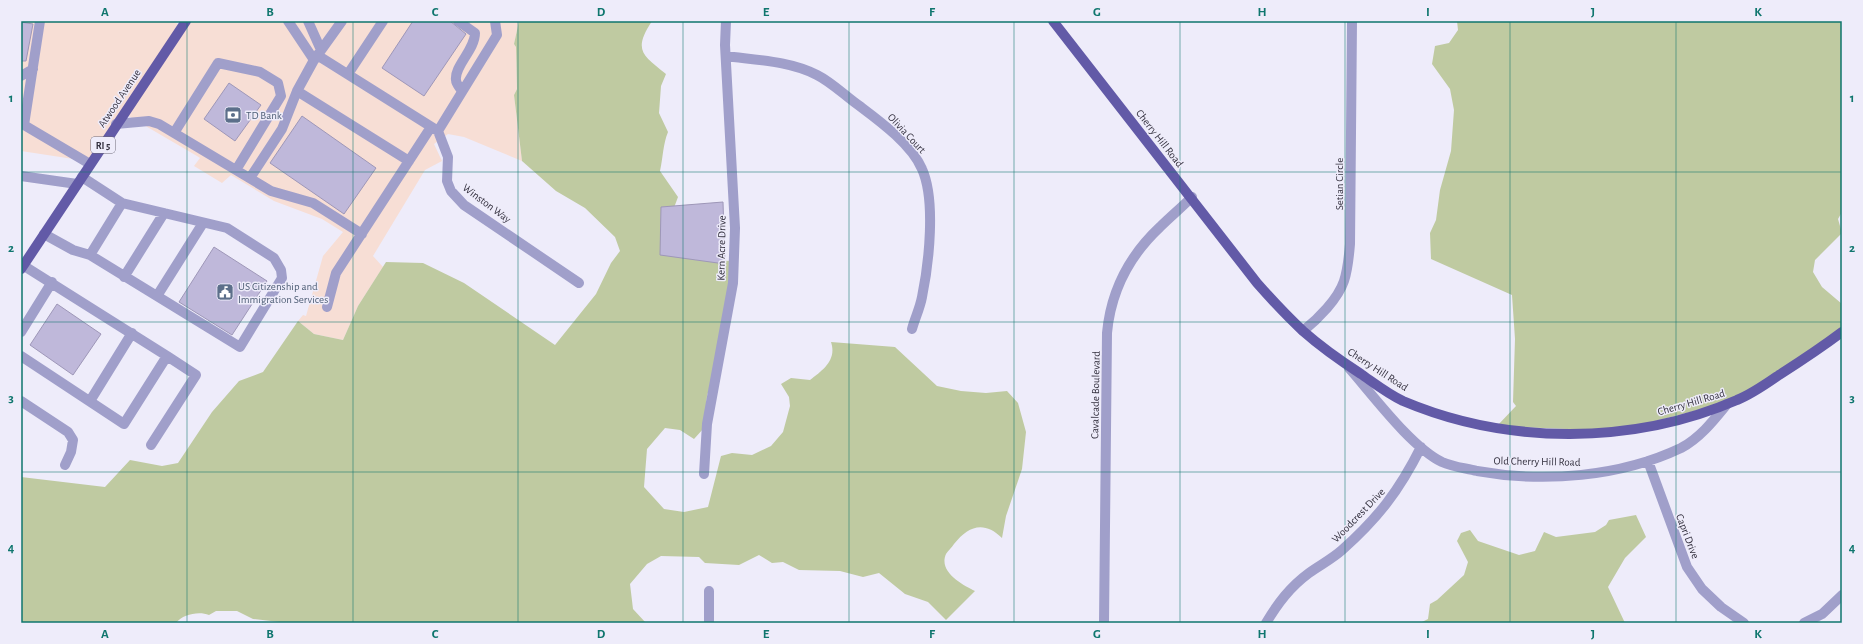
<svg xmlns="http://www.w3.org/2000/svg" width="1863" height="644" viewBox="0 0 1863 644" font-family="'Alegreya Sans',sans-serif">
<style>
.commercial{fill:#f7ded5}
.green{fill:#bfcaa1}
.building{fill:#bfb8da;stroke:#9e97b8}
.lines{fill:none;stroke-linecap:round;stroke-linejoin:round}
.minor{stroke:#a09fca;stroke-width:10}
.major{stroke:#625aa7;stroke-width:10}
.grid{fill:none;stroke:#0f766e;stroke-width:1;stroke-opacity:0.55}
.labels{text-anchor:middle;stroke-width:3;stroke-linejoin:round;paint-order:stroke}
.shield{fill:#eeecfa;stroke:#6c6977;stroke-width:1}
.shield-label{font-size:10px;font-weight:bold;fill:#34313f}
.street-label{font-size:11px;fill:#34313f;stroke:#eeecfa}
.service-label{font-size:11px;fill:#4e5e75;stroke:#eeecfa;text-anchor:start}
.neatline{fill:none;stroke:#0f766e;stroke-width:1.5}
.grid-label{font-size:13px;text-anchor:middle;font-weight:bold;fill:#0f766e}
</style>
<rect width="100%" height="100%" fill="#eeecfa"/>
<path class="commercial" d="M21 21H172L182 26 187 21H519L514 44 516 47 517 89 514 95 522 161 464 137 448 134 434 144 442 161 425 170 373 256 383 267 358 306 343 340 314 334 298 321 303 315 306 316 323 256 343 232 322 219 274 201 231 175 222 183 194 166 200 158 197 156 125 114 93 162 21 151Z"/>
<path class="green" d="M519 21H652C633 50 642 55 666 74L661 86 659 113 668 132C663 144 663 157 660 171L678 197 672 213 695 260 734 261 722 346 707 396 704 428 694 439 680 430 665 428 647 449 644 487 664 509 684 512 708 507 721 456 732 453 752 455 771 446 783 432 790 406 789 397 781 384 791 378 810 380C823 370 837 360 831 342L895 347 937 386 961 391 986 393 1007 391 1018 403 1026 432 1022 469 1006 516 1002 538C984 520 968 526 954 544 952 547 948 551 946 554 938 572 963 585 975 591L946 620 928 602 905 594 879 573 863 577 840 571 799 570 783 562 772 563 759 555 739 565 705 563 699 557 661 556 647 564 630 584 633 609 646 623H288L253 619 237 611H216L209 615C199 611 183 614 176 623H21V477L105 487 130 460 162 466 178 463 212 412 239 381 263 372 298 321 314 334 343 340 358 306 386 262 423 263 464 283 555 345 596 294 611 263 620 251 615 237 585 208 556 191 522 161 514 95 517 89 516 47 514 44Z
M1457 21H1842V212L1838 219 1842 233 1815 260 1813 272 1822 287 1842 304V333L1733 401 1617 431 1497 426 1516 406 1513 402 1515 339 1512 295 1431 259 1430 233 1436 220 1440 190 1451 151 1454 110 1450 89 1432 64 1435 46 1449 43 1458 30Z
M1636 515 1646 537 1625 558 1608 587 1625 623H1420L1428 619 1430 604 1437 600 1464 575 1468 562 1457 541 1461 533 1470 530 1478 541 1519 555 1535 551 1544 532 1556 537 1595 532 1606 525 1609 520Z"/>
<path class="building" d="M413 21H450L466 34 424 96 382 68Z
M21 22 33 24 26 61H21Z
M229 83 261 105 235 141 204 119Z
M302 116 376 168 344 214 270 163Z
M723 202 725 264 660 255 661 207Z
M214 247 267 281 232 335 179 302Z
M57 304 101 334 73 375 30 345Z"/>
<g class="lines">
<path class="minor" d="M40 21 24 125 90 164
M288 21 314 60
M308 21 321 50
M458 21 475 33C475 50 454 66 456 80 456 84 460 88 462 91
M317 55 438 131 448 157 447 181 451 191 464 205 579 283
M726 56C756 60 790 61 817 75 833 83 846 97 861 107 881 122 912 145 922 169 936 200 929 263 922 297 920 308 915 318 912 329
M348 74 383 21
M21 76 33 69
M297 91 409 161
M116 124 149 121 159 124 271 191 313 203 362 234
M438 131 497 35 495 21
M174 133 218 63 260 72 278 83 281 96 236 170
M21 176 77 184
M250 178 282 129 297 91 314 60 342 21
M44 234 73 250 90 255 240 347 282 278 281 270 274 258 227 228 122 203 82 177
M90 255 122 203
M21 264 167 356 124 424 21 356
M124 277 164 213
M157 296 203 223
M327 307 336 273 431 127
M1303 331C1318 319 1338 299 1344 281 1348 269 1349 256 1350 244L1352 21
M21 332 52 282
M1349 368C1372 394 1411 447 1442 462 1453 467 1465 468 1477 471 1544 483 1620 477 1681 448 1700 438 1714 420 1727 404
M21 401 68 432 73 440 71 452 65 465
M90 401 132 333
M151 445 196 375 167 356
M1648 461 1687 567 1702 589 1721 607 1744 623
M704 474 707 424 733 283 735 228 725 45 726 21
M709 623V591
M1104 623 1107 333C1111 290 1129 256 1160 227 1170 217 1181 208 1192 197
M1266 623C1278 603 1290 587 1309 573 1320 565 1332 559 1342 550 1378 518 1399 491 1421 447
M1804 623 1822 614 1842 595"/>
<path class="major" d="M1053 21 1257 283C1272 300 1287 316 1303 331 1321 347 1341 361 1361 374 1374 383 1388 394 1403 401 1507 445 1633 445 1737 400 1752 394 1766 384 1779 375 1801 361 1822 347 1842 332
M21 269 186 21"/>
</g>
<path class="grid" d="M187 21V623M353 21V623M518 21V623M683 21V623M849 21V623M1014 21V623M1180 21V623M1345 21V623M1510 21V623M1676 21V623M21 172H1842M21 322H1842M21 472H1842"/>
<defs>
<g id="bank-square" transform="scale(0.9)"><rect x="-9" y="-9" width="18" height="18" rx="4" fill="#5c6f8a" stroke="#eeecfa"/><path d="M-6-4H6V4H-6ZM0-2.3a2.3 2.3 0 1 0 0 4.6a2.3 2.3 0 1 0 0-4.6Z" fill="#fff"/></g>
<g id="civic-square" transform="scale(0.9)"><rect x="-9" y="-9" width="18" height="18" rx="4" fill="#5c6f8a" stroke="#eeecfa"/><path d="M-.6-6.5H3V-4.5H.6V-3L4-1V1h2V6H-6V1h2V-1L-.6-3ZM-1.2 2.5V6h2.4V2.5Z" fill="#fff"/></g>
</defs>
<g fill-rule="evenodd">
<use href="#bank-square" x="233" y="115"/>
<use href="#civic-square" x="225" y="292"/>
</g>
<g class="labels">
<rect class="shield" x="91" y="137" width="24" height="16" rx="3"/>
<g class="shield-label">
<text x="103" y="149">RI 5</text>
</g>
<g class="street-label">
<text transform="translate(119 98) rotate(-56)" y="4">Atwood Avenue</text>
<text transform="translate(907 133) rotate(47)" y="4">Olivia Court</text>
<text transform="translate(1160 138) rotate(52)" y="4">Cherry Hill Road</text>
<text transform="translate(1339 184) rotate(-90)" y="4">Setian Circle</text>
<text transform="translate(487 203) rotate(37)" y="4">Winston Way</text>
<text transform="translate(721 248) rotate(-89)" y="4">Kern Acre Drive</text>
<text transform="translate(1378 369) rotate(33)" y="4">Cherry Hill Road</text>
<text transform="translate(1095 395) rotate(-89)" y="4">Cavalcade Boulevard</text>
<text transform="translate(1691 402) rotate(-16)" y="4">Cherry Hill Road</text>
<text transform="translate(1537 461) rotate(1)" y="4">Old Cherry Hill Road</text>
<text transform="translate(1358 515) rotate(-46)" y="4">Woodcrest Drive</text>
<text transform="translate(1688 536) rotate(69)" y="4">Capri Drive</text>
</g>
<g class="service-label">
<text x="246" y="119">TD Bank</text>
<text x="238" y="290">US Citizenship and<tspan x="238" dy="13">Immigration Services</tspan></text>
</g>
</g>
<rect width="1863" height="644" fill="none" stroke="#eeecfa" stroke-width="44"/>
<rect x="22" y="22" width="1819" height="600" class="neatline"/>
<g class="grid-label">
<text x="105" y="16">A</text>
<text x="270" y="16">B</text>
<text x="435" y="16">C</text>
<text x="601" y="16">D</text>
<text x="766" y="16">E</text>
<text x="932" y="16">F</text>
<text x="1097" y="16">G</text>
<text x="1262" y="16">H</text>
<text x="1428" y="16">I</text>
<text x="1593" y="16">J</text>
<text x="1758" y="16">K</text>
<text x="11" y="102">1</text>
<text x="1852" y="102">1</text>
<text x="11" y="252">2</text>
<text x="1852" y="252">2</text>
<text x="11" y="402">3</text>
<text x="1852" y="402">3</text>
<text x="11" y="552">4</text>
<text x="1852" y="552">4</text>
<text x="105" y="638">A</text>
<text x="270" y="638">B</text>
<text x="435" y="638">C</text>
<text x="601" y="638">D</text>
<text x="766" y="638">E</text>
<text x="932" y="638">F</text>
<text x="1097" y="638">G</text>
<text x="1262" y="638">H</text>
<text x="1428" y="638">I</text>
<text x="1593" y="638">J</text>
<text x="1758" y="638">K</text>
</g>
</svg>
